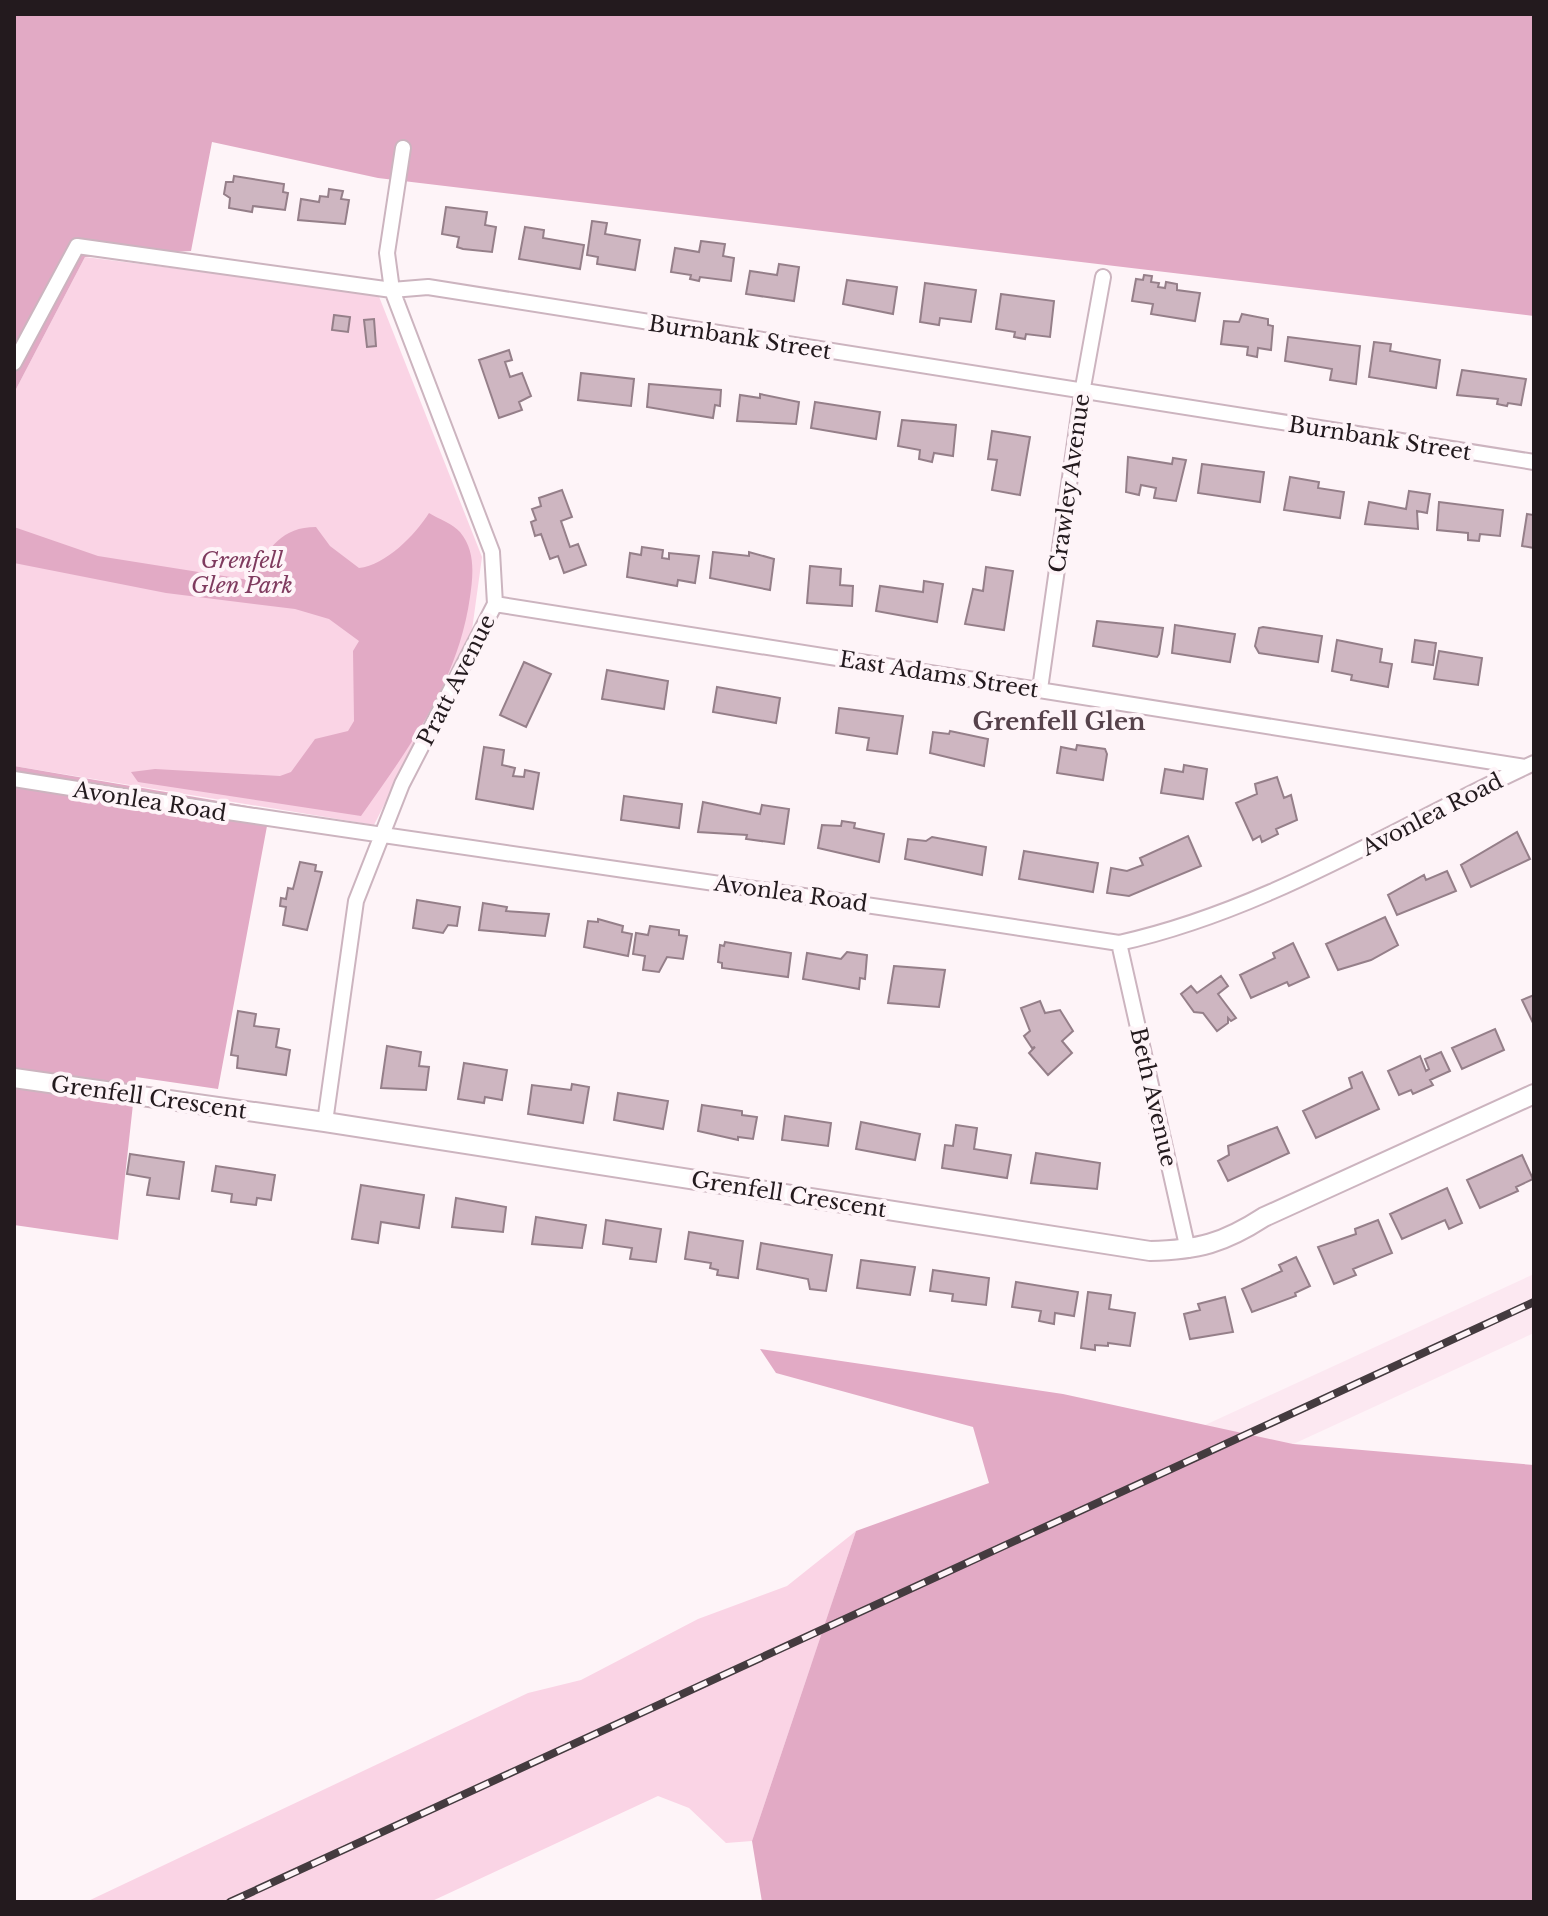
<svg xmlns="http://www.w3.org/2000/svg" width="1548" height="1916" viewBox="0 0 1548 1916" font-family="'Libre Baskerville',serif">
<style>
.built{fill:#fce8f1}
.green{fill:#fad4e5}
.forest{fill:#e2aac5}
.building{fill:#ceb6c1;stroke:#957f89;stroke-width:2}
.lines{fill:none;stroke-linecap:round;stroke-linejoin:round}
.minor-casing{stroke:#ccb4bf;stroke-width:18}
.tertiary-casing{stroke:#ccb4bf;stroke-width:22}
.minor{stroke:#fff;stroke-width:14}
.tertiary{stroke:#fff;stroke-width:18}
.rail-casing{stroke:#443b3f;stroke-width:8}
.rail{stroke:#fef4f8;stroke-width:5;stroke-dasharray:15;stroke-linecap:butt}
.labels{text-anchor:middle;stroke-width:8;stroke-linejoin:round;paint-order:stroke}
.street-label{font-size:22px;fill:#231a1e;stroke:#fef4f8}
.park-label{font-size:22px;font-style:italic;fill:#7f3b5f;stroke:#fef4f8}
.neighbourhood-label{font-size:24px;font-weight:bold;fill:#56424b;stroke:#fef4f8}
</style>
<rect width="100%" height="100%" fill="#fef4f8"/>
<path class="built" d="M1534 1274V1333L1326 1429 293 1902H166Z"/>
<path class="green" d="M85 257 378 294 482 557 472 630 374 825 14 766V393Z
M856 1531 752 1841 726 1843 689 1808 658 1796 430 1902H86L528 1693 581 1680 698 1619 787 1586Z"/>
<path class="forest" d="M14 14H1534V316L378 178 212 142 191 251 85 257 14 393Z
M429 513C439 519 453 524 460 532 476 551 473 576 470 597 458 682 409 748 361 816L138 782 131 772 155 769 280 776 291 772 315 739 348 731 354 721 353 651 359 641 329 619 295 609 166 593 14 563V527L98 556 249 580C267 553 278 527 316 527L330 546 359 568C386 565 415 535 429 513Z
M14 766 270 810 218 1089 136 1077 118 1240 14 1225Z
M760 1349 1063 1394 1293 1444 1534 1465V1902H762L752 1841 856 1531 989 1483 973 1427 776 1373Z"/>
<path class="building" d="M234 176 284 184 283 192 288 193 285 210 253 206 252 212 229 208 230 198 224 194 226 182H233Z
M329 189 343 191 341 199 349 200 345 224 298 220 301 199 319 202 320 196 328 197Z
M446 207 487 212 485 225 496 227 492 252 463 249 457 247 459 237 442 234Z
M592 221 607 223 605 234 640 240 635 270 597 264 598 257 587 255Z
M525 227 544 230 543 238 584 245 580 269 519 259Z
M701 241 725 244 723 256 734 258 731 281 700 277 699 281 690 279 691 275 671 272 675 248 699 252Z
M779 264 799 267 794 301 746 294 750 271 777 275Z
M1144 275 1152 276 1151 282 1159 283 1158 287 1165 288 1166 282 1177 284V290L1200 293 1195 321 1151 314 1153 304 1132 301 1136 279 1143 280Z
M847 280 897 287 893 314 843 304Z
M925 283 976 290 971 322 940 318 939 325 920 322Z
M1001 294 1054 301 1050 337 1026 334 1025 339 1014 337 1015 332 996 329Z
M1242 314 1268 319V325L1273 326 1271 350 1258 348 1257 357 1247 355 1248 347 1221 344 1224 321 1239 322Z
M334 315 350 317 348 332 332 330Z
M374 319 376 346 367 347 364 320Z
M1288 337 1360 346 1356 384 1330 380 1332 369 1285 361Z
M1374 342 1391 344 1390 351 1440 360 1436 388 1369 377Z
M509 350 512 360 505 362 510 377 522 373 531 396 519 402 522 410 499 418 479 360Z
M1462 370 1526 379 1521 405 1508 403 1507 406 1497 404 1498 399 1457 395Z
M581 373 634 379 631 406 578 400Z
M649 384 721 390 720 406 715 405 713 418 647 407Z
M760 394 799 402 796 424 737 421 740 395 760 398Z
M815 402 880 412 876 439 811 428Z
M902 420 956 425 953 456 934 453 932 462 919 459 920 450 898 446Z
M992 431 1030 437 1020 495 992 490 997 460 988 459Z
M1128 457 1172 464 1173 458 1186 460 1176 501 1154 498 1156 488 1141 485 1139 495 1126 492Z
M1202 464 1264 472 1260 502 1198 493Z
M1290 477 1319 482 1318 488 1344 492 1340 518 1284 510Z
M562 490 572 517 561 521 570 547 578 544 586 565 564 573 558 556 550 559 541 534 535 536 531 522 536 520 532 509 541 506 539 498Z
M1409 491 1430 494 1427 513 1417 511 1418 529 1365 524 1369 502 1406 509Z
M1439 502 1503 510 1500 536 1480 534 1479 541 1468 540V533L1437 530Z
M1527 514 1534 515V548L1522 546Z
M642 547 663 550 662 558 669 559V553L699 556 695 583 678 580 677 586 627 577 630 553 641 555Z
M713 552 749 556V552L774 559 770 590 710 578Z
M810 566 841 569 840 585 853 586 852 606 807 603Z
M986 567 1013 571 1004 630 965 624 973 589 983 591Z
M924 581 943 584 937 622 876 611 880 586 923 592Z
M1097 621 1163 628 1159 654 1157 657 1093 646Z
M1175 625 1235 634 1230 662 1172 653Z
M1263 627 1322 636 1318 662 1259 653 1255 646 1259 628Z
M1337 640 1382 649 1380 662 1392 664 1388 687 1351 680 1352 675 1332 671Z
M1415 640 1436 643 1433 665 1412 662Z
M1439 651 1482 658 1478 685 1434 679Z
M524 662 551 674 526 727 500 715Z
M607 670 668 681 664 709 602 699Z
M717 687 780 698 776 723 713 712Z
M839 708 903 716 897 754 867 750 869 738 836 733Z
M950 731 988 739 984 766 930 753 933 732 949 734Z
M1077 745 1105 749 1107 754 1103 780 1057 773 1061 747 1076 750Z
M484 747 504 750 502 765 515 768 513 776 524 777 525 770 539 773 533 809 476 799Z
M1184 765 1207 769 1203 799 1161 793 1165 769 1183 772Z
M1277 777 1284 798 1291 795 1297 820 1276 829 1278 834 1262 842 1260 836 1253 840 1236 803 1257 794 1255 784Z
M624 796 682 804 679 828 621 820Z
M703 802 760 814 762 805 789 809 784 844 746 839 747 835 698 832Z
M842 821 855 823 854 828 884 834 879 862 818 848 822 825 841 826Z
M1517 832 1530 859 1471 887 1461 865Z
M1188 836 1201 866 1129 896 1107 893 1111 868 1127 871 1143 865 1140 858Z
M932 837 986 847 982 875 905 859 908 839 926 841Z
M1024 851 1098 863 1093 892 1019 879Z
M300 862 316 865 315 871 322 872 307 930 283 925 286 907 280 906 281 898 286 899 288 888 293 889Z
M1447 871 1456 891 1397 915 1388 895 1424 875 1426 880Z
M417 900 460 907 457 926 448 925 443 933 413 928Z
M483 903 507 907 506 911 549 914 545 936 479 930Z
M1385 917 1398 945 1371 960 1338 970 1326 944Z
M598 919 623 926 622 932 632 934 628 956 584 947 588 921 598 922Z
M650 926 679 930V935L687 936 683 959 667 957 659 972 643 970 645 956 633 954 636 933 648 935Z
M725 942 791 953 788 977 722 968V963L718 962 720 945 724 946Z
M1293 943 1309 977 1289 986 1287 982 1251 998 1240 975 1275 958 1273 953Z
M847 952 867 955 865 979 860 978 859 989 803 979 807 953 841 959Z
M894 966 945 970 939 1007 888 1003Z
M1221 976 1228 986 1218 994 1236 1018 1231 1021 1228 1018V1023L1217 1031 1203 1013 1194 1012 1181 994 1191 986 1197 993Z
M1534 995V1025L1522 1000Z
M1040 1001 1045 1013 1060 1010 1073 1031 1062 1041 1072 1053 1048 1075 1029 1053 1035 1047 1032 1048 1024 1036 1030 1031 1021 1008Z
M238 1011 256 1014 254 1026 279 1029 276 1047 290 1050 286 1075 237 1068 238 1056 231 1055Z
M1495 1029 1504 1050 1462 1069 1452 1048Z
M387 1046 421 1052 419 1066 429 1067 426 1090 381 1088Z
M1441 1052 1450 1071 1430 1080 1433 1085 1413 1094 1411 1090 1399 1095 1388 1071 1420 1056 1426 1071 1429 1069 1425 1059Z
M464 1063 507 1070 502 1100 485 1097 484 1103 458 1099Z
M1362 1072 1379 1109 1316 1138 1303 1111 1352 1088 1349 1078Z
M572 1084 589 1087 583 1123 528 1114 532 1085 571 1090Z
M618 1093 668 1101 663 1129 614 1120Z
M702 1105 742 1111V1115L757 1117 753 1139 738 1137V1140L698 1131Z
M785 1116 831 1123 828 1146 782 1140Z
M861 1122 920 1134 915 1160 856 1149Z
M956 1125 977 1128 974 1149 1011 1155 1007 1178 942 1168 945 1145 953 1146Z
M1277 1127 1289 1153 1228 1181 1218 1161 1229 1155 1228 1146Z
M1036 1153 1100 1163 1097 1189 1031 1183Z
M130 1154 184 1162 179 1199 147 1195 150 1178 127 1174Z
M1522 1155 1533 1179 1516 1187 1518 1191 1480 1208 1467 1180Z
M216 1166 275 1175 271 1200 257 1198 256 1205 231 1202 232 1194 212 1191Z
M361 1185 424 1195 419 1228 381 1222 378 1243 352 1239Z
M1447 1188 1462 1223 1449 1229 1445 1220 1402 1239 1390 1214Z
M456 1198 506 1207 503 1232 452 1227Z
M536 1217 586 1225 582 1248 532 1244Z
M606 1220 661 1229 656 1262 630 1259 632 1248 603 1244Z
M1378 1220 1392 1253 1353 1269 1356 1275 1334 1284 1318 1247 1356 1234 1355 1229Z
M689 1232 743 1241 738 1278 717 1275 718 1270 710 1268 711 1263 685 1259Z
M761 1243 832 1255 826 1291 810 1289 808 1279 757 1269Z
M1296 1257 1310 1286 1295 1293 1296 1296 1252 1312 1242 1289 1282 1271 1279 1265Z
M861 1260 915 1267 910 1295 857 1288Z
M933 1270 989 1278 986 1305 952 1301 953 1294 930 1291Z
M1016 1282 1078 1292 1074 1316 1055 1313 1054 1324 1039 1321 1041 1311 1012 1307Z
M1088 1292 1111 1295 1109 1309 1135 1313 1130 1346 1108 1343V1346L1095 1345V1350L1081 1348Z
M1225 1297 1233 1332 1190 1339 1184 1314 1200 1310 1198 1304Z"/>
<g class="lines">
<g class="minor-casing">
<path id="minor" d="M14 363 77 246 392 290 428 287 1534 462
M495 604 1525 767
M1040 689 1082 393 1103 277
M14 779C382 838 751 886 1119 943 1268 910 1397 826 1534 763
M1119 943 1188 1250
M325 1122 356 901 402 784 495 604 492 552 392 290 387 253 403 148"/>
</g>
<g class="tertiary-casing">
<path id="tertiary" d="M14 1078 325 1122 1150 1251C1198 1250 1224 1243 1264 1217L1534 1094"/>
</g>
<use href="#minor" class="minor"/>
<use href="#tertiary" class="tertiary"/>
<g class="rail-casing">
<path id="rail" d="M230 1902 1534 1302"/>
</g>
<use href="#rail" class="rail"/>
</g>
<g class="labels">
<g class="street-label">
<text transform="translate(740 337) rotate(9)" y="8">Burnbank Street</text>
<text transform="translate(1380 438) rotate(9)" y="8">Burnbank Street</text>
<text transform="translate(1069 483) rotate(-82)" y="8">Crawley Avenue</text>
<text transform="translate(939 674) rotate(9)" y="8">East Adams Street</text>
<text transform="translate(456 680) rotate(-63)" y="8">Pratt Avenue</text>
<text transform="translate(150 801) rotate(9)" y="8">Avonlea Road</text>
<text transform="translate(1432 814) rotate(-27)" y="8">Avonlea Road</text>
<text transform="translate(791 893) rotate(8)" y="8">Avonlea Road</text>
<text transform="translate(149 1097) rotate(8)" y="8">Grenfell Crescent</text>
<text transform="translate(1154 1097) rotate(77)" y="8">Beth Avenue</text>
<text transform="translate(789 1194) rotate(9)" y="8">Grenfell Crescent</text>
</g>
<g class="park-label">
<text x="242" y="568">Grenfell<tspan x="242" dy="25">Glen Park</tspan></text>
</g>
<g class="neighbourhood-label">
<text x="1059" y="730">Grenfell Glen</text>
</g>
</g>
<rect width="1548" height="1916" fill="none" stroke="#231a1e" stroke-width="32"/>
</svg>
